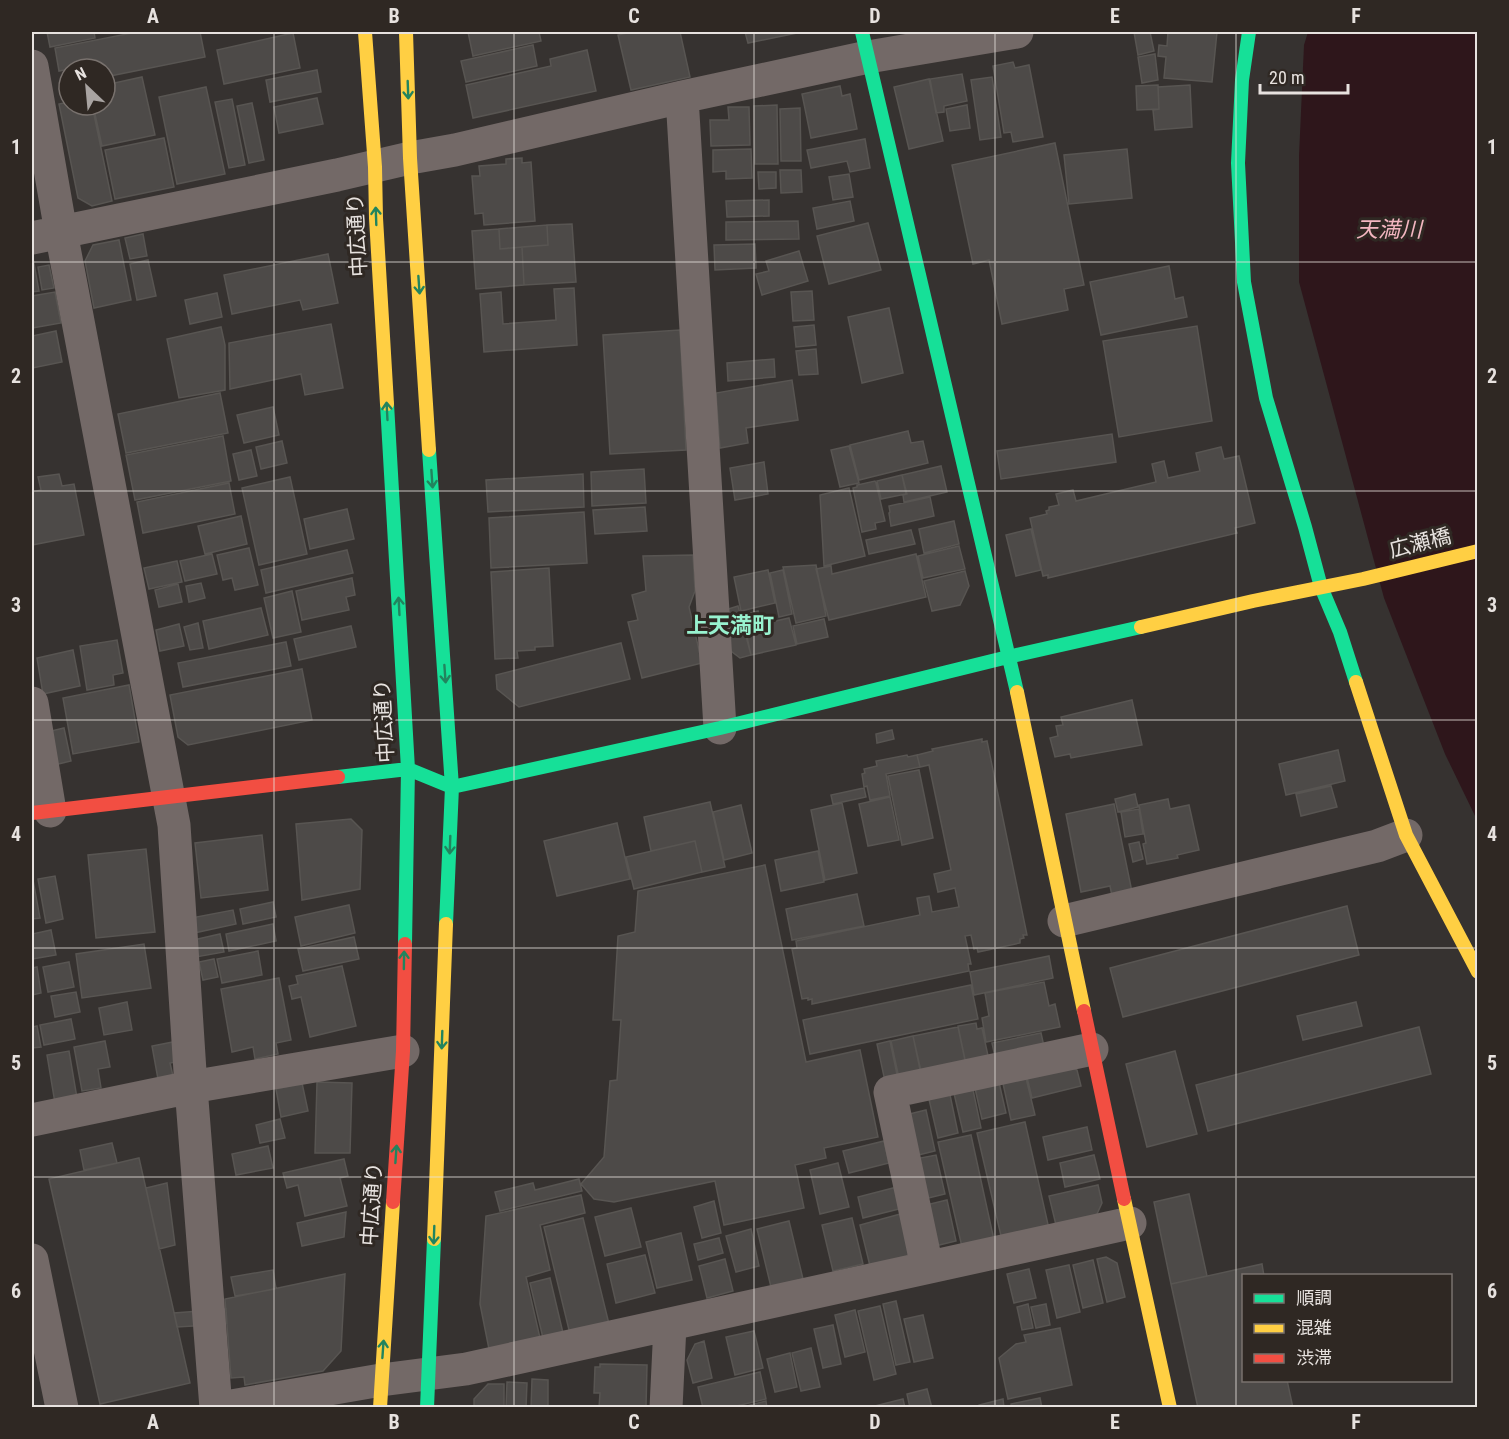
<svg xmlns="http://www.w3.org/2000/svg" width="1509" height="1439" viewBox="0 0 1509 1439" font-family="'Roboto Condensed','Noto Sans JP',sans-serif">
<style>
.water{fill:#2e161b}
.building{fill:#4d4a48;stroke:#585552;stroke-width:1.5}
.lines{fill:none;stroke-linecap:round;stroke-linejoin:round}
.street{stroke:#736967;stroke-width:33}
.fast{stroke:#16e098;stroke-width:14}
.slow{stroke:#ffcf43;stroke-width:14}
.jam{stroke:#f24e42;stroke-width:14}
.oneway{stroke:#22845e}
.grid{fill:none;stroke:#e7e2df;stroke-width:1.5;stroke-opacity:0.55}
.labels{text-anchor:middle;stroke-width:6;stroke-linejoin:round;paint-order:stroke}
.street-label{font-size:21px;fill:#e7e2df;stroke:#2f2823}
.water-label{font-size:22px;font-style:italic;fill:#f3b6c0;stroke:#2f2823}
.neighbourhood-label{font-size:22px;font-weight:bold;fill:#98f2cf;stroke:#2f2823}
.neatline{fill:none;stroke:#e7e2df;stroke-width:2}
.grid-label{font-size:20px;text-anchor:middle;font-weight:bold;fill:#e7e2df}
</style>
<rect width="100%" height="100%" fill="#363230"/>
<path class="water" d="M1308 32H1477V820L1445 754 1384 598 1299 282V156L1304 45Z"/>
<path class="building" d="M47 32H94L95 38 50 47Z
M137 32H200L205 57 105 77V69H69L59 71 55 48Z
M468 32H539L541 41 473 56Z
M632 32H680L690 77 631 90 618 35Z
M745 32H802L748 43Z
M1134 32H1150L1154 51 1138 55Z
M1168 32H1217L1212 82 1164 78 1166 57 1158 56 1159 45 1167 46Z
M293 33 300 68 224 84 217 50Z
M533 45 537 66 466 82 461 61Z
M587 50 596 91 473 118 466 85 551 66 550 59Z
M1155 54 1158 80 1142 83 1138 57Z
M1013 62 1015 68 1029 65 1043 137 1013 142 1011 132 1004 133 993 66Z
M317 70 321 92 270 102 266 80Z
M962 74 967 101 944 106V112L936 113 930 79Z
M142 77 155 135 102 146 93 105H105V85Z
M992 77 1001 137 980 140 971 80Z
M929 79 943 141 909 149 894 87Z
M1158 85 1159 109 1137 110 1136 86Z
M1190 85 1192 127 1155 130 1153 110 1159 109 1158 87Z
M840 86 842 96 850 94 857 129 811 138 802 94Z
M206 87 225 174 177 184 159 97Z
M317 98 323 124 279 133 274 107Z
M232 99 245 165 229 168 215 102Z
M69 102V105H92L112 201 92 206 78 198 59 104Z
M252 103 264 160 249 163 237 106Z
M777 105 778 164H755L754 106Z
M967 105 970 128 950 131 946 109Z
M728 107H749L750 145 711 146 710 120H729Z
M800 108 801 161H781L780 109Z
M164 138 174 187 115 199 105 150Z
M865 139 870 168 850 172 847 161 811 168 807 150Z
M1055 143 1084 285 1064 289 1068 310 1002 324 989 260 973 264 952 165Z
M751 149 752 178 726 179V171L713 172V150Z
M1127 149 1132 198 1069 204 1064 155Z
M522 158V163L531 162 535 221 484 225 483 213 475 214 472 176H480L479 166 506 164V159Z
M780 170H801L802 192 781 193Z
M758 172H776V188L759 189Z
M849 174 853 197 833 200 829 177Z
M769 200V216L727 217 726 201Z
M850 201 854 221 817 229 813 208Z
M798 221 799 239 726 240V222Z
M868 223 881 270 829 284 817 236Z
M572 224 576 282 524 285 522 247 548 245 547 225Z
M547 225 548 245 500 249 499 229Z
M499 229 500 249 522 247 524 285 476 289 472 231Z
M143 234 147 256 130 259 125 238Z
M119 240 131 300 94 308 85 261 93 245Z
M755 244 756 268 715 270 714 245Z
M799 251 808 281 762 295 756 274 769 271 766 261Z
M328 254 338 303 303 310 300 300 232 314 224 275Z
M32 258H33L39 291 32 292Z
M148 260 156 296 137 300 130 264Z
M49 265 54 288 42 290 38 267Z
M1169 266 1175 299 1183 297 1187 317 1101 335 1090 282Z
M574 288 577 345 484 352 480 294 501 292 503 324 556 320 554 289Z
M812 291 814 320 793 321 791 292Z
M55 292 61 323 32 328V296Z
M217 293 222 317 190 324 185 300Z
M889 308 903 373 862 383 848 317Z
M331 324 343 388 305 395 301 374 230 389 229 343Z
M814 325 816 345 796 347 794 327Z
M1197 326 1212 421 1119 437 1103 341Z
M221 327 225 345V390L179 398 167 339Z
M680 330 686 450 610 454 603 335Z
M56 331 62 362 32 368V336Z
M816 349 818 374 799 375 796 351Z
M774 359 775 377 728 381 727 363Z
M792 380 798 420 746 428 748 443 720 448 716 393Z
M220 393 228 433 126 453 118 414Z
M273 407 279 435 244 443 237 415Z
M908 431 911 443 923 441 928 463 859 480 850 445Z
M1112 434 1116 462 1001 479 997 451Z
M223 436 231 481 135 500 126 455Z
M282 441 287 463 261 469 256 447Z
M849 446 859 483 840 487 831 450Z
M1221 447 1224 459 1239 456 1255 523 1235 528 1237 533 1048 578V575L1043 576 1030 518 1047 514 1046 511 1049 510V507L1059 505 1056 494 1073 490 1076 501 1156 482 1152 464 1164 461 1168 478 1200 471 1196 453Z
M251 450 257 476 239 480 233 454Z
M764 462 768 494 735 500 730 468Z
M941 466 947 492 904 502 903 495 907 494 902 475Z
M644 469 646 503 592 506 591 472Z
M59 474 62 486 74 484 84 535 32 545V492L41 490 38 477Z
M583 474 584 507 488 512 486 480Z
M902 475 906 494 881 499 877 481Z
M290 477 307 554 259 565 242 488Z
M875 481 876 483 885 521 875 523 876 529 862 532 853 488 857 487V485Z
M229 483 235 514 143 533 137 502Z
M849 488 865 556 824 566 820 495Z
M930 497 934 516 891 526 889 513 890 512 889 506Z
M645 507 647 531 595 534 593 510Z
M347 509 354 539 310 549 304 519Z
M584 512 587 563 491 568 489 518Z
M241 516 247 544 205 554 198 526Z
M954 521 959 544 924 553 919 529Z
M1031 529 1041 570 1016 576 1006 535Z
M911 530 915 544 869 554 866 540Z
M959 546 965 569 923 578 918 556Z
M249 548 258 585 235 590 232 578 223 580 217 555Z
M347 550 353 573 266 593 261 570Z
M212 554 217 574 185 581 180 561Z
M916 554 926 597 829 620 816 569 831 566 832 574Z
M693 555 695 591 689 607 702 663 642 678 628 622 638 620 632 595 646 591 643 556Z
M177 561 182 582 149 589 144 568Z
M816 565 826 616 796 623 783 567Z
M549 568 553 646 535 647V650L517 651 518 658 495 659 491 572Z
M768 570 775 603 741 611 734 577Z
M783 570 792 614 779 617 770 573Z
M965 571 969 586 960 605 932 611 924 581Z
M352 578 355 595 346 597 349 610 302 620 296 591Z
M201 583 205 598 189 602 186 586Z
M178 584 182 602 159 607 155 590Z
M292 591 301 632 273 638 264 598Z
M738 606 751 655 740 658 727 648 725 610Z
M261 608 268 635 209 649 203 621Z
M758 611 761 624 746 627 743 615Z
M789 618 796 645 751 655 745 628Z
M824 619 828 637 797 644 793 626Z
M198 623 203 648 190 650 184 627Z
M179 624 184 646 160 651 156 630Z
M351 626 356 647 299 660 294 639Z
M117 640 123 673 113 675 114 685 87 690 80 646Z
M286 642 291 666 183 687 178 663Z
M621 643 630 679 519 707 497 689 496 675Z
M73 650 80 686 43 694 37 658Z
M302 669 312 720 188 745 178 737 170 695Z
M129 685 139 742 73 754 63 698Z
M1132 700 1142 745 1071 758 1070 754 1055 757 1050 738 1058 736 1056 726 1063 725 1061 717Z
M64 728 71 761 54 765 47 732Z
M892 730 894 739 877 743 876 734Z
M982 739V742L987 741 1027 935H1023L1024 938 1020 939V943L978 952 977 948 974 949 971 935 965 936 971 964H968L969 971 812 1004V999L808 1000V998L802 999 792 949 797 948 796 941 920 915 917 898 929 896 932 912 959 907 955 888 938 892 934 874 951 870 929 765 920 767 917 755 933 751 932 749Z
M1338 750 1345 781 1286 795 1279 764Z
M907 755 908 757 917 755 920 767 886 774 890 796 870 800 867 786 864 787 862 774 865 773 864 769 877 766 876 761Z
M919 770 933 838 902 845 888 776Z
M1331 786 1337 807 1301 816 1296 794Z
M864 788 866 797 833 804 831 795Z
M1135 794 1138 807 1118 812 1115 799Z
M890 797 899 840 868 846 859 804Z
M1168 799 1170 809 1189 805 1199 850 1177 855 1178 858 1147 864 1143 844 1146 843 1139 805Z
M710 802 725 867 702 872 695 841 651 851 644 817Z
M842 803 857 873 825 880 811 810Z
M1114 804 1132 892 1112 896 1110 886 1081 892 1066 814Z
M741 805 752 853 724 860 713 812Z
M1139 809 1143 834 1125 837 1121 812Z
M351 819 362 830 360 889 302 900 296 824Z
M617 823 630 879 557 896 544 841Z
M262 835 268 890 201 898 195 843Z
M695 841 702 872 634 889 626 857Z
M1139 842 1143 859 1133 862 1129 844Z
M146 849 155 932 96 938 88 855Z
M818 851 824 882 781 891 775 860Z
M765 865 806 1062 860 1050 878 1137 824 1148 826 1158 795 1165 804 1208 724 1225 715 1181 614 1202 594 1199 581 1184 604 1157 610 1081 617 1080 621 1020H613L618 936 635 932 638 891Z
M55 876 63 919 46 923 38 879Z
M32 880H33L40 918 32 919Z
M857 894 864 926 792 940 786 909Z
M273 902 276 917 243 924 240 909Z
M349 905 355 933 301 946 295 917Z
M1347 906 1359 955 1123 1017 1110 968Z
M233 910 236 924 194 933 191 918Z
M273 924 276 941 229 951 226 934Z
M51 930 56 955 32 959V934Z
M220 934 224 952 196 957 193 940Z
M354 937 359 959 303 971 298 949Z
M144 944 151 988 82 998 76 954Z
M258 951 262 975 222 983 217 959Z
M1049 956 1053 978 974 995 970 972Z
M214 959 218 977 203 980 199 962Z
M69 962 74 987 48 992 43 967Z
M342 966 356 1026 310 1037 301 997 292 999 289 986 298 984 296 976Z
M37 967 41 993 32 995V968Z
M279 978 291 1040 276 1043 278 1054 255 1059 253 1047 232 1052 221 989Z
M1044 982 1049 1006 1055 1004 1060 1027 986 1042 982 1018 989 1016 985 993Z
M971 985 978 1019 810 1054 803 1020Z
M76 992 80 1012 55 1017 51 996Z
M127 1002 132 1030 104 1035 99 1008Z
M1356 1002 1362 1026 1303 1040 1297 1016Z
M71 1019 75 1039 44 1045 40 1025Z
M976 1023 977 1029 982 1028 990 1065 967 1069 958 1026Z
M37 1026 41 1047 32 1048V1027Z
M958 1027 967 1070 923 1080 913 1036Z
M1419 1027 1431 1074 1208 1131 1196 1085Z
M1041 1033 1045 1051 996 1061 992 1043Z
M913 1036 922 1079 900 1083 891 1041Z
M105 1041 110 1067 98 1069 101 1088 82 1091 74 1047Z
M178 1041 182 1061 170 1063 173 1076 158 1079 152 1046Z
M890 1041 899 1084 886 1086 877 1044Z
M69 1051 77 1098 55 1103 47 1055Z
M1175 1051 1197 1134 1147 1147 1126 1064Z
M1064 1065 1077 1070 1081 1086 1032 1098 1026 1073Z
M1025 1074 1035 1115 1011 1120 1002 1079Z
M998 1078 1006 1113 982 1119 974 1084Z
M317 1082 352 1083 350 1153H315Z
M302 1083 308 1111 281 1117 276 1089Z
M972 1085 981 1128 963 1132 953 1089Z
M949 1090 958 1133 938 1138 928 1095Z
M926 1110 935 1151 914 1156 905 1115Z
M280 1119 285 1138 260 1143 256 1125Z
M1025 1122 1049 1229 1002 1240 977 1133Z
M1087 1127 1092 1150 1048 1160 1043 1137Z
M971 1135 994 1240 962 1247 938 1142Z
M884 1141 889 1163 849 1173 843 1151Z
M112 1143 117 1163 84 1170 80 1150Z
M268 1146 273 1168 236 1175 232 1154Z
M936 1155 945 1194 924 1199 915 1159Z
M1094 1155 1100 1179 1065 1187 1060 1163Z
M139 1158 190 1383 100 1404 49 1179Z
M344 1159 348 1176 340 1178 347 1206 305 1216 298 1185 287 1188 283 1173Z
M838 1163 849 1207 820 1214 810 1170Z
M579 1179 582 1191 500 1211 495 1192 533 1183 535 1190Z
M167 1183 175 1245 159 1249 146 1188Z
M1098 1185 1102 1203 1096 1216 1056 1225 1049 1196Z
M897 1187 903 1208 863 1218 858 1197Z
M1189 1194 1207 1276 1171 1284 1154 1202Z
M581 1195 585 1213 540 1225 550 1270 526 1277 540 1338 489 1349 480 1304 486 1216Z
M947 1200 956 1241 935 1246 926 1205Z
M714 1201 721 1233 702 1238 694 1207Z
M631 1208 641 1247 605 1256 595 1217Z
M346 1212 344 1237 302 1246 297 1223Z
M904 1213 912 1248 906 1258 870 1266 860 1225Z
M583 1218 609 1324 570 1334 544 1227Z
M852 1218 863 1264 833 1271 822 1225Z
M789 1221 803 1279 771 1287 757 1229Z
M751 1229 759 1266 736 1272 726 1236Z
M681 1233 692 1280 657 1288 646 1242Z
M719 1238 723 1253 698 1260 694 1244Z
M645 1255 655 1293 616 1303 607 1264Z
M1106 1257 1117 1263 1125 1297 1107 1302 1097 1259Z
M725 1259 733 1291 707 1298 699 1266Z
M1093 1260 1103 1303 1083 1308 1073 1265Z
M1262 1264 1264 1276H1244V1380H1287L1293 1408H1198L1171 1284Z
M1069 1265 1080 1312 1057 1318 1046 1270Z
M1029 1269 1036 1298 1014 1303 1007 1274Z
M273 1270 276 1289 235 1296 231 1277Z
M345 1274 341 1351 323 1371 245 1385 244 1377 231 1378 225 1299Z
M550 1278 563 1333 543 1338 530 1283Z
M896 1301 910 1362 896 1365 883 1304Z
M1028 1304 1033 1328 1022 1330 1017 1307Z
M1046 1304 1050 1325 1036 1328 1031 1307Z
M880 1306 896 1374 874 1380 858 1311Z
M226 1309 227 1324 177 1327 174 1313Z
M855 1310 865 1352 845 1357 835 1315Z
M923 1315 933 1358 914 1362 904 1319Z
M833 1325 841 1364 823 1368 814 1329Z
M1060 1328 1072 1385 1008 1399 999 1358 1016 1344 1026 1342 1024 1335Z
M754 1331 763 1368 735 1375 726 1337Z
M704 1341 712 1378 693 1383 687 1360 695 1344Z
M811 1348 820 1387 801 1391 792 1353Z
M790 1353 797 1387 775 1392 767 1359Z
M600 1364 647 1365 646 1408H599L600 1393H594L595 1367H600Z
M760 1372 766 1399 728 1408H703L698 1387Z
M532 1379 548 1380V1408H531Z
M507 1382 527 1383 526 1408H506Z
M488 1384H504V1408H474V1399Z
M927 1389 932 1408H910L907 1394Z
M1040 1398 1042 1408H1012L1011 1404Z
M903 1399 905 1408H867Z
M1003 1399 1004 1408H979V1405Z
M766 1401 767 1408H739Z"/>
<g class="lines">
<path class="street" d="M32 66 61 232 174 825 191 1087 216 1408
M682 97 720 728
M32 238 337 175 410 158 455 150 682 97 868 57 1017 32
M32 703 50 811
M1064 921 1377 846 1406 835
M32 1120 191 1087 403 1051
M32 1260 62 1408
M927 1267 890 1092 1092 1049
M220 1408 381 1380 466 1369 1130 1223
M666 1408 670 1325"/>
<path class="fast" d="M862 32 1017 692
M1249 32 1242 80 1238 163 1244 282 1266 398 1305 527 1321 587 1340 632 1356 682
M387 404 408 769 405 944
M429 450 452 787 446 924
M338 777 408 769 452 787 720 728 1008 657 1141 627
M427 1408 434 1239"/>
<path class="slow" d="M365 32 375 167 376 218 387 404
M406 32 410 158 429 450
M1141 627 1253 601 1363 579 1478 551
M1356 682 1406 835 1478 972
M1017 692 1084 1011
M1124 1199 1170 1408
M434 1239 446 924
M380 1408 393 1202"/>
<path class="jam" d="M32 813 338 777
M1084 1011 1124 1199
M393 1202 403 1051 405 944"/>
</g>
<defs><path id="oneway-shaft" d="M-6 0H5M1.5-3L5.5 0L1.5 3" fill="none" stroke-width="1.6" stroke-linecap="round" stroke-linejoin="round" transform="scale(1.5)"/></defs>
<g class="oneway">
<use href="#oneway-shaft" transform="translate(408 90) rotate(88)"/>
<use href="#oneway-shaft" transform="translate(376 216) rotate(-92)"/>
<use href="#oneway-shaft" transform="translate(419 285) rotate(86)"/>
<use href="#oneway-shaft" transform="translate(387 411) rotate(-93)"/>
<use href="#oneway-shaft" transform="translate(432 479) rotate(86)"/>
<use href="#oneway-shaft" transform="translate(399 606) rotate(-93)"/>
<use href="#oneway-shaft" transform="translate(445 674) rotate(86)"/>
<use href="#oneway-shaft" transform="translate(450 845) rotate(92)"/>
<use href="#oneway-shaft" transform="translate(404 960) rotate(-89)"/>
<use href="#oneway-shaft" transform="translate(442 1040) rotate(92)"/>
<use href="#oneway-shaft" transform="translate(396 1154) rotate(-86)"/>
<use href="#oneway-shaft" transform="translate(434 1235) rotate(92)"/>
<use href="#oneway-shaft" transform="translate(383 1349) rotate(-86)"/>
</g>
<path class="grid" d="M274 32V1408M514 32V1408M754 32V1408M995 32V1408M1236 32V1408M32 262H1478M32 491H1478M32 720H1478M32 948H1478M32 1177H1478"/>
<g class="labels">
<g class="street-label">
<text transform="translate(357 235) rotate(-93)" y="7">中広通り</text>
<text transform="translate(1420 543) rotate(-14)" y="7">広瀬橋</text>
<text transform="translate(384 721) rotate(-93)" y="7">中広通り</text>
<text transform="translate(372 1204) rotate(-86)" y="7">中広通り</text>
</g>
<g class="water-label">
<text x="1389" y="237">天満川</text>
</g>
<g class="neighbourhood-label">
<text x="730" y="633">上天満町</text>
</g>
</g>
<rect width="1509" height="1439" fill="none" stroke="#2f2823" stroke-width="66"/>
<rect x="1242" y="1274" width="210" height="108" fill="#2f2823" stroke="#79726e" stroke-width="1.5"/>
<rect x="1254" y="1294" width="30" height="9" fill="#16e098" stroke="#79726e" stroke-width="1.5"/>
<text x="1296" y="1304" font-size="18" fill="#e7e2df">順調</text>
<rect x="1254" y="1324" width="30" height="9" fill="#ffcf43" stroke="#79726e" stroke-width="1.5"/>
<text x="1296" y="1334" font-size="18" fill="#e7e2df">混雑</text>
<rect x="1254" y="1354" width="30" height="9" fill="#f24e42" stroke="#79726e" stroke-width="1.5"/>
<text x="1296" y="1364" font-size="18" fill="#e7e2df">渋滞</text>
<g transform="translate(87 87) rotate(334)"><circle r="28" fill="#2f2823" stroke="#79726e" stroke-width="1.5"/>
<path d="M0-4.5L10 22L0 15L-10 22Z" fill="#a9a4a2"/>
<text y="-9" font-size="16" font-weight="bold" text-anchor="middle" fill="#e7e2df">N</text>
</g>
<path d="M1260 84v9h88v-9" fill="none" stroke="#e7e2df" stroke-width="3"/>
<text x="1269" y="84" font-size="18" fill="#e7e2df" stroke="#2f2823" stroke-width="4.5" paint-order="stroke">20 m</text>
<rect x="33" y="33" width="1443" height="1373" class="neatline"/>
<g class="grid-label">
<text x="153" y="23">A</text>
<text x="394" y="23">B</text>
<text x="634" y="23">C</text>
<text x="875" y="23">D</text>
<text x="1115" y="23">E</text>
<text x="1356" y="23">F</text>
<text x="16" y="154">1</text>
<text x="1492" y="154">1</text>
<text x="16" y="383">2</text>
<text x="1492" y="383">2</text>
<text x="16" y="612">3</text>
<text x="1492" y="612">3</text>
<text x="16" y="841">4</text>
<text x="1492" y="841">4</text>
<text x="16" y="1070">5</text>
<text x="1492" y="1070">5</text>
<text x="16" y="1298">6</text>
<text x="1492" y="1298">6</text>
<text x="153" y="1429">A</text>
<text x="394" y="1429">B</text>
<text x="634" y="1429">C</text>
<text x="875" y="1429">D</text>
<text x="1115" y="1429">E</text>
<text x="1356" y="1429">F</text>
</g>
</svg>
